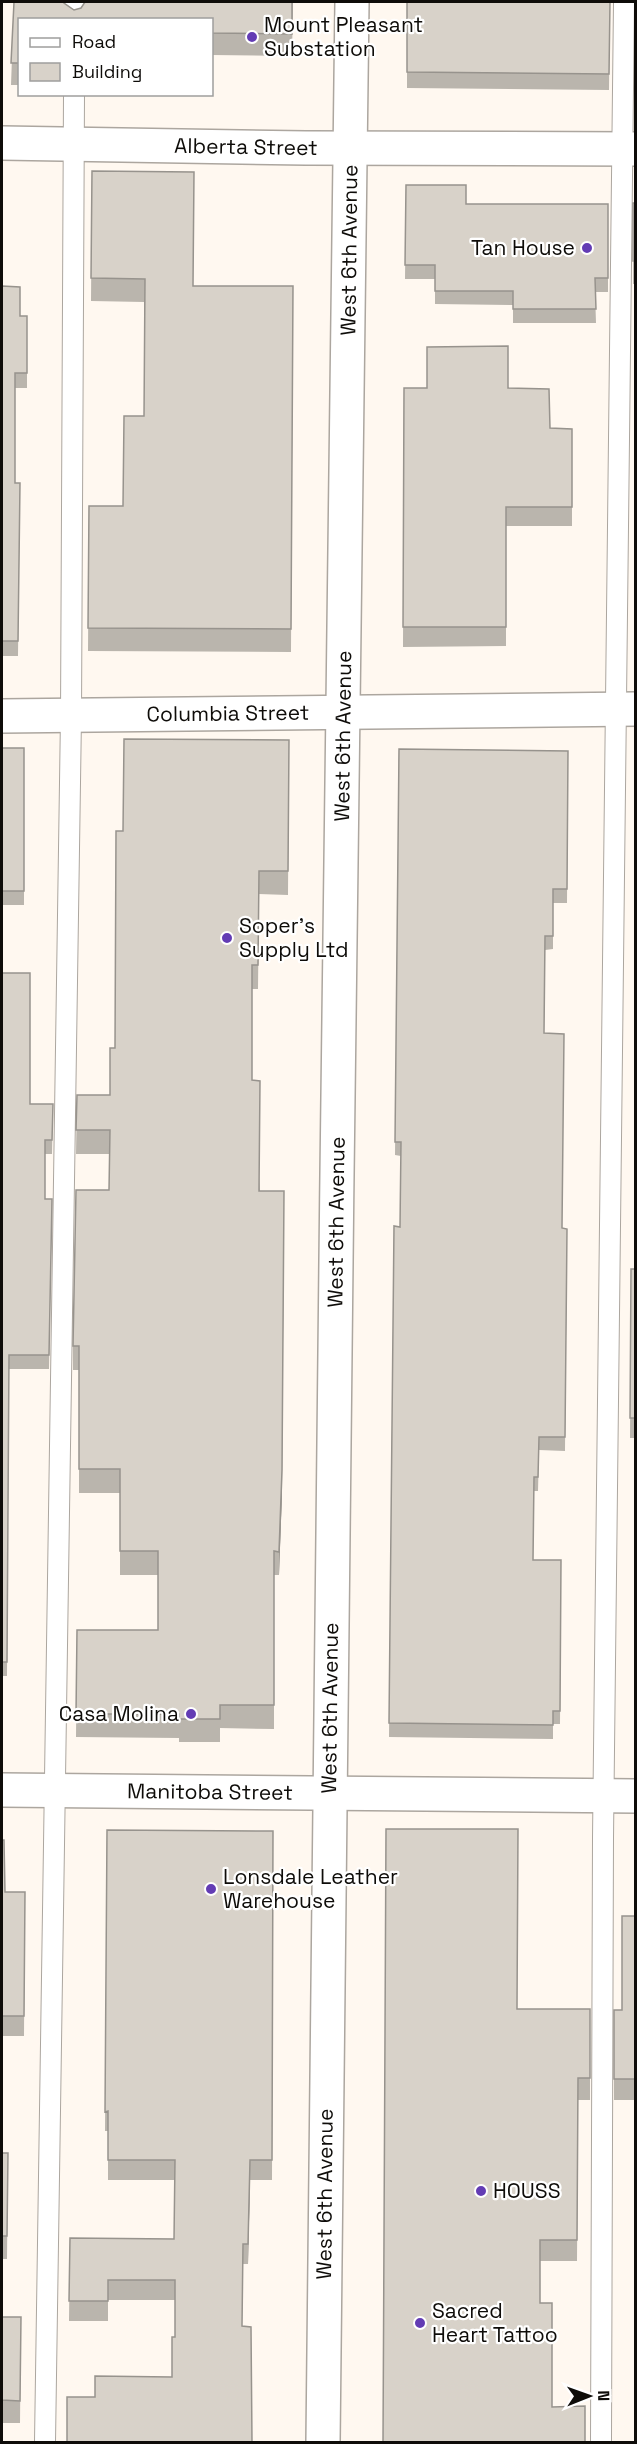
<svg xmlns="http://www.w3.org/2000/svg" width="637" height="2444" viewBox="0 0 637 2444" font-family="'Space Grotesk',sans-serif">
<style>
.lines{fill:none;stroke-linecap:round;stroke-linejoin:round}
.lane-casing{stroke:#aca69f;stroke-width:22}
.street-casing{stroke:#aca69f;stroke-width:36}
.lane{stroke:#fff;stroke-width:20}
.street{stroke:#fff;stroke-width:33}
.wall{fill:#bab5ad}
.shaded-wall{fill:#97938d}
.building{fill:#d8d2c9;stroke:#97938d;stroke-width:1.5}
.poi-dot{fill:#633cb4;stroke:#fff;stroke-width:2}
.labels{text-anchor:middle;stroke-width:4.5;stroke-linejoin:round;paint-order:stroke}
.poi-label{font-size:21px;fill:#0e0c09;stroke:#fff;text-anchor:start}
.street-label{font-size:21px;fill:#0e0c09;stroke:#fff}
</style>
<rect width="100%" height="100%" fill="#fff8f0"/>
<g class="lines">
<g class="lane-casing">
<path id="lane" d="M75 20V2
M45 2442 71 716 74 94
M601 2442 603 1838 624 2"/>
</g>
<g class="street-casing">
<g id="street">
<path id="s1" d="M2 143 306 148 636 149"/>
<path id="s2" d="M2 716 636 709"/>
<path id="s3" d="M2 1790 636 1796"/>
<path id="s4" d="M323 2442C328 1629 344 815 352 2"/>
</g>
</g>
<use href="#lane" class="lane"/>
<use href="#street" class="street"/>
</g>
<path class="wall" d="M14 2H64V3L74 10 81 8 85 2H293L292 56 212 55V20H20V85H11Z
M407 2H610L609 90 407 88Z
M92 171 193 286H293L291 652 88 651 89 506H123L144 416V302L91 301Z
M406 185 466 204H608V292H595L596 323H513V305L435 304V279H405Z
M636 203V284H633V261Z
M2 286 20 316H27V388H15V483H20L18 656H2Z
M404 388H508L550 428 572 429V526H506V646L403 647Z
M289 740 288 895 259 894 258 989H252V1080L282 1494 279 1575H274V1729L220 1728V1742H179V1738L76 1737 77 1630H158V1575H120V1493H79V1370H73V1346L109 1190 110 1154H76L77 1095H110L115 1048 123 831Z
M2 748H24V905H2Z
M399 749 568 751 567 903H553V949L545 950 544 1033 562 1228 567 1229 565 1451 539 1450 538 1491H534L533 1560H561L560 1724H553V1739L389 1737 394 1226 400 1227 401 1156 395 1155Z
M2 973 30 1104H53L52 1154H45V1199H52L49 1369H9L7 1676H2Z
M631 1269H636V1438H630Z
M107 1830 273 1831 272 2180H250L248 2264H243L242 2326 252 2442 95 2397 172 2377 175 2337V2300H108V2321H69L70 2238 174 2239 175 2180H108V2131H105Z
M2 1840 5 1892H25L24 2036H2Z
M636 1916V2100H614V2010H622Z
M590 2009V2100H578L577 2261H540L383 2442Z
M2 2153H8L7 2259H2Z
M2 2317H21L20 2423H2Z"/>
<path class="shaded-wall" d="M284 1191 282 1494 279 1575V1552Z
M250 2160V2180L248 2264V2244Z"/>
<path class="building" d="M14 2H64V3L74 10 81 8 85 2H292V34L212 33V20H20V63H11Z
M407 2H610L609 74 407 72Z
M92 171 194 172 193 286H293L291 629 88 628 89 506H123L124 416H144L145 279 91 278Z
M406 185H466V204H608V278H595L596 309H513V291H435V265H405Z
M633 203H636V261H633Z
M2 286 20 287V316H27V373H15V483H20L18 641H2Z
M508 346V388L549 389 550 428 572 429V507H506V627H403L404 388H427V347Z
M124 739 289 740 288 871H259L258 965H252V1080L260 1081 259 1191H284L282 1470 279 1552 274 1551V1705H220V1719H179V1714H76L77 1630H158V1551H120V1469H79V1346H73L76 1190H109L110 1130H76L77 1095H110V1048H115L116 831H123Z
M2 748H24V891H2Z
M399 749 568 751 567 889H553V936H545L544 1033 564 1034 562 1228 567 1229 565 1437H539L538 1477H534L533 1560H561L560 1711H553V1725L389 1723 394 1226 400 1227 401 1142H395Z
M2 973H30V1104H53L52 1140H45V1199H52L49 1355H9L7 1662H2Z
M631 1269H636V1418H630Z
M386 1829H518L517 2009H590V2078H578L577 2240H540V2303H552V2407L585 2406V2442H383Z
M107 1830 273 1831 272 2160H250L248 2244H243L242 2326 251 2327 252 2442H67V2397H95V2376L172 2377V2337H175V2280H108V2301H69L70 2238 174 2239 175 2160H108V2111L105 2112Z
M2 1840H4L5 1892H25L24 2016H2Z
M622 1916H636V2079H614V2010H622Z
M2 2153H8L7 2236H2Z
M2 2317H21L20 2401 2 2400Z"/>
<g class="poi-dot">
<circle cx="252" cy="37" r="6"/>
<circle cx="587" cy="248" r="6"/>
<circle cx="227" cy="938" r="6"/>
<circle cx="191" cy="1714" r="6"/>
<circle cx="211" cy="1889" r="6"/>
<circle cx="481" cy="2191" r="6"/>
<circle cx="420" cy="2323" r="6"/>
</g>
<g class="labels">
<g class="poi-label">
<text x="264" y="32">Mount Pleasant<tspan x="264" dy="24">Substation</tspan></text>
<text x="575" y="255" text-anchor="end">Tan House</text>
<text x="239" y="933">Soper's<tspan x="239" dy="24">Supply Ltd</tspan></text>
<text x="179" y="1721" text-anchor="end">Casa Molina</text>
<text x="223" y="1884">Lonsdale Leather<tspan x="223" dy="24">Warehouse</tspan></text>
<text x="493" y="2198">HOUSS</text>
<text x="432" y="2318">Sacred<tspan x="432" dy="24">Heart Tattoo</tspan></text>
</g>
<g class="street-label">
<text dy="7" stroke="none"><textPath href="#s1" startOffset="244">Alberta Street</textPath></text>
<text dy="7" stroke="none"><textPath href="#s4" startOffset="2192">West 6th Avenue</textPath></text>
<text dy="7" stroke="none"><textPath href="#s2" startOffset="226">Columbia Street</textPath></text>
<text dy="7" stroke="none"><textPath href="#s4" startOffset="1706">West 6th Avenue</textPath></text>
<text dy="7" stroke="none"><textPath href="#s4" startOffset="1220">West 6th Avenue</textPath></text>
<text dy="7" stroke="none"><textPath href="#s4" startOffset="734">West 6th Avenue</textPath></text>
<text dy="7" stroke="none"><textPath href="#s3" startOffset="208">Manitoba Street</textPath></text>
<text dy="7" stroke="none"><textPath href="#s4" startOffset="248">West 6th Avenue</textPath></text>
</g>
</g>
<rect width="637" height="2444" fill="none" stroke="#0e0c09" stroke-width="6"/>
<rect x="18" y="18" width="195" height="78" fill="#ffffff" stroke="#9f9e9d" stroke-width="1.5"/>
<rect x="30" y="38" width="30" height="9" fill="#ffffff" stroke="#9f9e9d" stroke-width="1.5"/>
<text x="72" y="48" font-size="18" fill="#0e0c09">Road</text>
<rect x="30" y="63" width="30" height="18" fill="#d8d2c9" stroke="#9f9e9d" stroke-width="1.5"/>
<text x="72" y="78" font-size="18" fill="#0e0c09">Building</text>
<g transform="translate(589 2396) rotate(89)" stroke="#ffffff" stroke-width="4.5" paint-order="stroke">
<path d="M0-4.5L10 22L0 15L-10 22Z" fill="#0e0c09"/>
<text y="-9" font-size="16" font-weight="bold" text-anchor="middle" fill="#0e0c09">N</text>
</g>
</svg>
